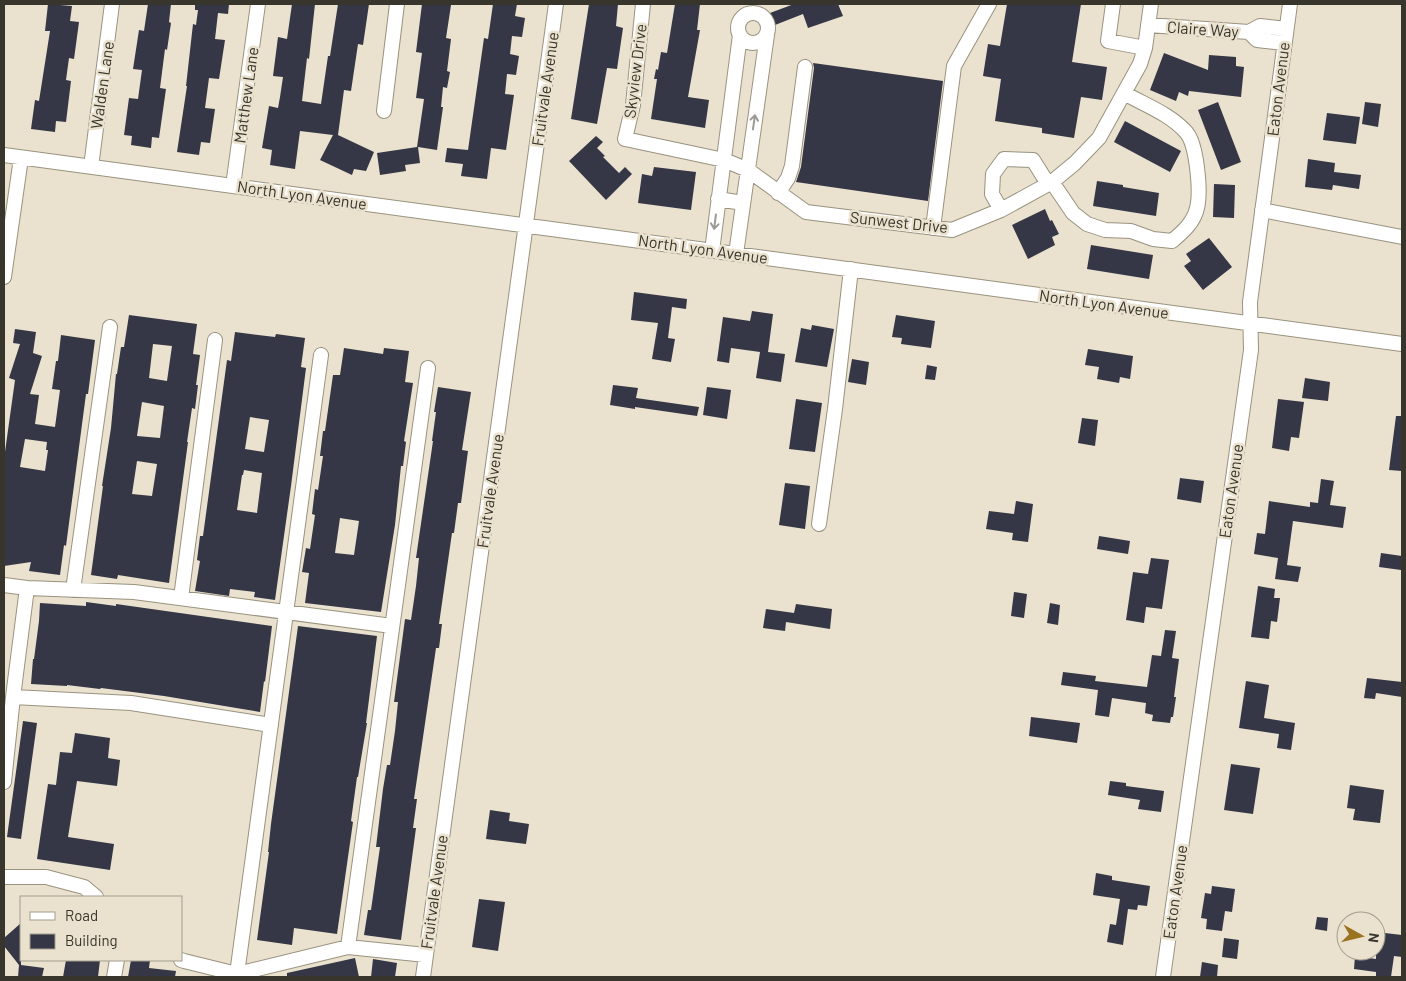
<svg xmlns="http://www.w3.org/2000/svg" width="1406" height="981" viewBox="0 0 1406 981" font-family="Barlow,sans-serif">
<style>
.building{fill:#353646;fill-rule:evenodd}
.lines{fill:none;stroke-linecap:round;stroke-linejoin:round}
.minor-casing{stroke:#99927f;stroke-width:16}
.minor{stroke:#fff;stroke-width:14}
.oneway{stroke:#9c9a96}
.labels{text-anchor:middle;stroke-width:5;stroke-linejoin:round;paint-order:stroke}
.street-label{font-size:16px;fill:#38352d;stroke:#eae2ce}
</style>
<rect width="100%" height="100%" fill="#eae2ce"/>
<path class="building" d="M48 4 72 6 70 21 79 22 74 59 69 58 66 80 71 81 66 122 56 121 55 132 31 129 35 100 39 101 50 31H45Z
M148 4H171L169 22 171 23 167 50 165 49 160 88 166 89 159 138 152 137 151 148 131 145 132 136 124 135 129 98 138 99 142 70 133 69 139 30 144 31Z
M195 4H229L228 14 218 13 215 39 225 40 219 79 209 78 205 108 215 109 210 143 201 142 199 155 177 152 187 86H186L193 24 196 25 198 10H195Z
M292 4H315L309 59 307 58 302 101 321 104 328 56H330L338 4H369L363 45 358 44 351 91 344 90 338 135 374 152 366 171 354 169 352 175 320 160 333 135 300 131 295 169 270 165 272 150 262 148 269 106 278 108 280 97 283 77 273 76 278 37 287 39Z
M422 4 451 5 446 38 451 39 447 71 450 72 447 88 443 87 441 107H443L437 150 418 147 420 163 405 165 406 171 380 175 377 153 417 147 424 99 416 98 422 53 416 52Z
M493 4H517L515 16 525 18 522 37 512 36 510 54 519 56 516 75 507 74 505 94 514 95 506 150 491 148 487 179 461 176 463 164 445 162 447 148 468 150 484 38 488 39Z
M589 4H618L616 26 623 28 617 69 607 68 597 124 571 119Z
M675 4H700L697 30H700L688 97 709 100 705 128 651 119 657 79H654L656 69 658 70 661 52 667 53Z
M794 4H838L843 16 808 28 803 14 775 25 770 13Z
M1007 4H1081L1072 62 1107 67 1102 100 1081 97 1074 138 1042 133V128L995 121 1001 79 983 76 988 44 1000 46Z
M1164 53 1208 70 1209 55 1236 57V66L1244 67 1241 97 1189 91 1188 96 1179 92 1176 101 1150 90Z
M813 63 943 81 928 201 796 182 801 167 814 68Z
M1218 102 1241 162 1221 170 1198 110Z
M1365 102 1381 104 1378 127 1362 124Z
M1327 113 1360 117 1356 144 1323 140Z
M1125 121 1181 151 1170 172 1114 142Z
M596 136 603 142 597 148 605 156 603 157 619 173 625 167 632 174 606 200 569 161Z
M1308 159 1335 163 1334 172 1361 175 1359 189 1333 185 1332 190 1305 187Z
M654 167 696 172 691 210 638 203 642 174 652 176Z
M1097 181 1123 185V187L1159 193 1156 216 1093 206Z
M1214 184 1235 185 1234 218 1213 217Z
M1045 209 1050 221 1052 220 1059 234 1052 237 1055 245 1028 259 1012 225Z
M1209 238 1232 267 1203 290 1184 266 1191 261 1186 254Z
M1091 245 1153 255 1149 279 1087 269Z
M634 292 687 299 686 309 672 307 668 338 675 339 671 362 652 359 658 323 631 320Z
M752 311 773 314 768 352 785 354 781 382 756 378 760 352 731 348 729 363 717 361 723 317 750 321Z
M129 315 197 324 193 354 200 355 196 385H198L195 409 192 408 187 442H188L169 583 118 575 117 579 91 575 103 486H102L111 428 116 374H117L121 347H124ZM153 344 172 346 167 381 149 378ZM142 402 164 406 160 438 137 436ZM137 461 157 464 152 496 132 494Z
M896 315 935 321 931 348 901 344 902 338 892 337Z
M812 325 834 329 827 367 795 362 801 328 811 330Z
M15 329 36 332 33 353 42 356 30 394 39 395 35 424 55 427 60 390 52 389 56 361H58L61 335 95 340 88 394H86L66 546 64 545 60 575 29 571 31 562 4 566V459L15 380 9 378 20 344 13 343ZM25 439 47 442 46 450H48L45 471 20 467Z
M235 332 275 337 276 334 305 338 301 367 306 368 291 486 275 600 254 597 255 592 230 589 229 596 195 591 200 561 197 560 200 536H203L227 360 231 361ZM250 417 269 420 264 452 245 449ZM244 470 262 473 257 513 237 510 242 475H243Z
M344 348 383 354 384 348 409 351 405 382 413 383 404 441 406 442 403 466H401L395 525 381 612 305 603 309 573 302 572 306 548 310 549 315 515 312 514 315 489 318 490 323 456H320L323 431H325L333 375H340ZM340 518 359 521 354 555 335 553Z
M1088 349 1133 356 1130 379 1120 377 1119 383 1097 379 1099 367 1085 365Z
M852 359 869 362 866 385 848 382Z
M927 365 937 367 935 380 925 379Z
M1305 378 1330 382 1328 401 1302 398Z
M613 385 638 388 636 398 699 407 697 416 635 407V409L610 405Z
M438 387 471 392 462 450 468 451 461 503H458L454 533H452L439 624H442L439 648H436L414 799H417L413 828H416L401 940 364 935 368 910H371L380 847H376L383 789 387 765H390L395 731 398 702H394L405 619 411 620 416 586 419 558H416L433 441H432L436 412H434Z
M707 387 731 390 727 419 703 415Z
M796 399 822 403 815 452 789 449Z
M1278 399 1304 402 1299 438 1291 437 1289 451 1272 448Z
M1396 416H1402V471L1389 470Z
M1082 418 1098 420 1095 446 1078 443Z
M1180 478 1204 481 1201 503 1177 499Z
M1321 479 1334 481 1330 505 1346 507 1343 528 1293 521 1287 565 1301 567 1298 582 1275 579 1278 558 1254 554 1257 533 1265 534 1269 501 1310 507V502L1318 503Z
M785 483 810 486 805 529 779 525Z
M1016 501 1033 504 1028 542 1012 540 1013 533 986 529 989 511 1014 514Z
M1099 536 1130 541 1128 554 1097 549Z
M1381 553 1402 556 1401 570 1379 567Z
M1151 558 1169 560 1162 609 1146 607 1144 623 1126 620 1133 572 1148 574Z
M1258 586 1275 589 1274 598H1280L1277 622 1271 621 1269 639 1251 637Z
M1014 592 1027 594 1024 618 1011 616Z
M86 602 116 606V604L272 626 265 682 264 681 260 712 164 696 101 688 100 689 67 685V686L31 684 33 659H34L39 621 40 603 86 606Z
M1050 603 1060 605 1058 625 1047 623Z
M796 604 832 609 830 629 786 622 785 631 763 628 766 609 794 613Z
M298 626 377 636 366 723H367L358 777H357L351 821 353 822 337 934 294 928 292 945 257 940 269 852H268L271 824Z
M1165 630 1176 631 1172 658 1179 659 1174 697H1176L1173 717H1171L1170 723 1152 721 1153 715 1145 713 1146 703 1112 698 1109 717 1095 715 1098 690 1061 685 1063 672 1096 676 1095 681 1147 687 1152 655 1161 656Z
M1367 678 1402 682V697L1376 693 1375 699 1364 698Z
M1246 681 1269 685 1264 718 1295 723 1291 750 1277 748 1279 734 1239 728Z
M1031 717 1080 723 1077 743 1029 736Z
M23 721 37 723 21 839 7 837Z
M75 733 110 738 108 758 120 760 117 786 77 781 68 837 114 844 110 870 37 859 48 784 56 785 60 752 72 753Z
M1231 764 1260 768 1253 814 1224 810Z
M1110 781 1126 783V786L1164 791 1161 812 1138 809 1140 800 1108 795Z
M1350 785 1384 790 1380 823 1353 820 1355 809 1347 808Z
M490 810 510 813 509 821 529 824 526 844 486 839Z
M1096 873 1112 876V880L1150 886 1147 906 1138 905 1137 910 1128 909 1123 945 1107 942 1110 924 1116 925 1120 899 1093 895Z
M1212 886 1235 889 1232 912 1225 911 1222 931 1206 929 1207 919 1201 918 1205 893 1211 894Z
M479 899 505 902 498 951 472 947Z
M1317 917 1328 918 1327 931 1315 929Z
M21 923V965L44 968 42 977H18L19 965 4 946V938Z
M1376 932 1402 935V957L1394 956 1391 977 1376 976V972L1354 969 1355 956 1376 959Z
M1224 938 1239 940 1237 959 1222 957Z
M355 958 359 977H287V973Z
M373 959 397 963 395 977H371Z
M66 960H100L98 977H63Z
M131 960H150L149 968 176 971 175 977H128Z
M1202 962 1218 965 1217 977H1200Z"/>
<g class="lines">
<g class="minor-casing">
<path id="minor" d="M643 4 633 105 625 139 724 160 748 170 806 212 952 230 1001 210 1052 182 1075 163 1099 138 1140 64 1145 48 1151 4
M1113 4 1108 41 1145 48
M738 28a15 15 0 1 1 30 0a15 15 0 1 1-30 0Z
M1148 25 1249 32 1260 26 1286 29
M1249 32 1257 40 1284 43
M384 111 397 4
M4 155 1402 344
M91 167 112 4
M1052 182 1073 213 1087 224 1105 230 1131 231 1153 239 1172 241C1183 232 1194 222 1197 208 1201 192 1197 144 1186 132 1170 114 1145 105 1124 93
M233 186 258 4
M778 193 788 178 792 166 805 67
M718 199 743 203
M1001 210 992 194 993 174 1004 159 1033 160 1048 184
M1262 210 1402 237
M933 228 954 66 989 4
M712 251 740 35
M736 254 767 35
M4 277 21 158
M819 524 835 409 851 269
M4 585 27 588 134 592 392 626
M73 590 110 327
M181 598 215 340
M13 697 131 703 271 725
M4 782 13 697 27 588
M4 877H46L84 887 96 897
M348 947 428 368
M181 960 184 961 237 974 348 947 426 955
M114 977 117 960
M238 977 237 974 321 355
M423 977 556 4
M1163 977 1251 350 1250 302 1290 4"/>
</g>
<use href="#minor" class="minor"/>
</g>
<defs><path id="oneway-shaft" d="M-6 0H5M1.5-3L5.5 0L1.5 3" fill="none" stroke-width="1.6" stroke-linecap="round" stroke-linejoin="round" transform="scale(1.25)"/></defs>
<g class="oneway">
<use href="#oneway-shaft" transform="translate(754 122) rotate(-82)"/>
<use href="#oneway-shaft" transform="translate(715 222) rotate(97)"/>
</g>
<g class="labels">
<g class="street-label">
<text transform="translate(1203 29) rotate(4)" y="6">Claire Way</text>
<text transform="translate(635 71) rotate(-83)" y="6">Skyview Drive</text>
<text transform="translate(102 85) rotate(-82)" y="6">Walden Lane</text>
<text transform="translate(545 89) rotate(-82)" y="6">Fruitvale Avenue</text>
<text transform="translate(1278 89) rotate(-83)" y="6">Eaton Avenue</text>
<text transform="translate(246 95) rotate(-82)" y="6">Matthew Lane</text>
<text transform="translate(302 195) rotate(8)" y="6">North Lyon Avenue</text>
<text transform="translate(899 222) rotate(6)" y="6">Sunwest Drive</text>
<text transform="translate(703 249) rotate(8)" y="6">North Lyon Avenue</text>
<text transform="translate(1104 304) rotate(8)" y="6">North Lyon Avenue</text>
<text transform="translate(490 491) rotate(-82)" y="6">Fruitvale Avenue</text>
<text transform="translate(1231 491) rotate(-82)" y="6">Eaton Avenue</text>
<text transform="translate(434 892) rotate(-82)" y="6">Fruitvale Avenue</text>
<text transform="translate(1175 892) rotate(-82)" y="6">Eaton Avenue</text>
</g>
</g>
<rect width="1406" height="981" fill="none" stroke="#38352d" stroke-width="10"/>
<rect x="20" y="896" width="162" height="65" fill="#eae2ce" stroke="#a39d8e"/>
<rect x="30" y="912" width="25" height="8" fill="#ffffff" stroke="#a39d8e"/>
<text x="65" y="921" font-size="15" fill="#38352d">Road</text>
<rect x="30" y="934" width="25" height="15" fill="#353646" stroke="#a39d8e"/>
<text x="65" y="946" font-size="15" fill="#38352d">Building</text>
<g transform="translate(1361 936) rotate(98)"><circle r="24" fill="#eae2ce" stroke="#a39d8e"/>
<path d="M0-4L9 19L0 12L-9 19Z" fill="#9b7320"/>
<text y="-8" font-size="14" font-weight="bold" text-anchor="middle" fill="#38352d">N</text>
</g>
</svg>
